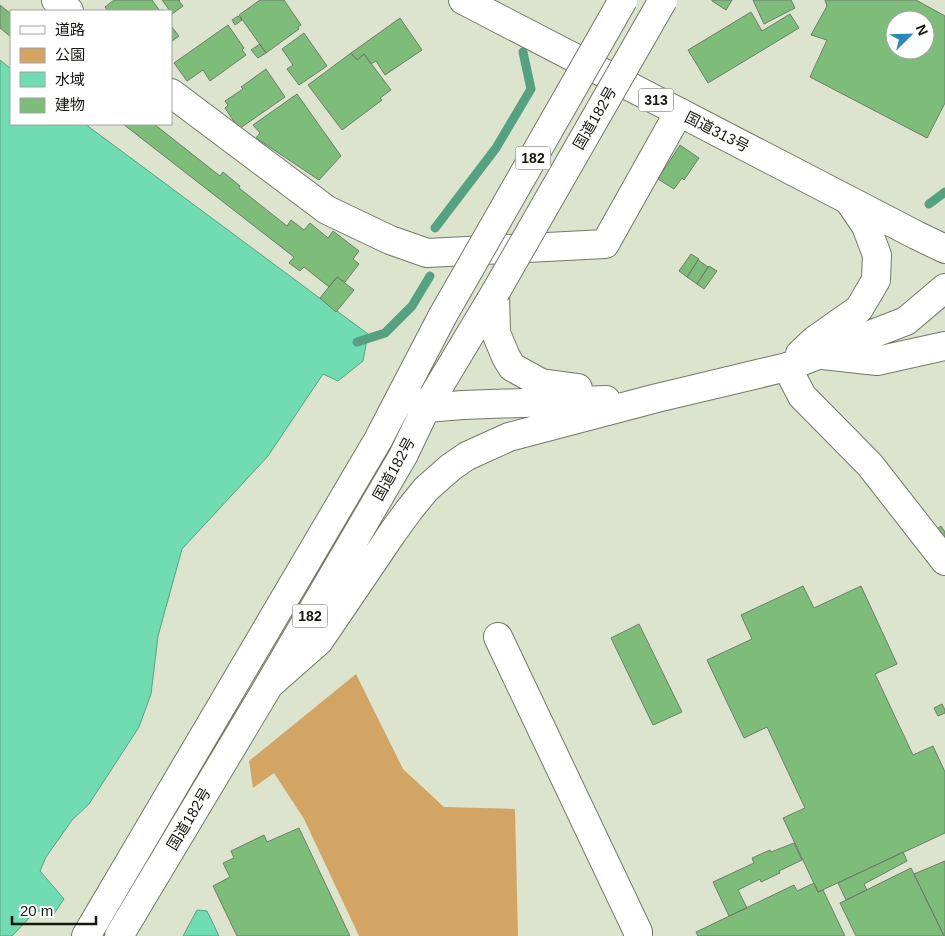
<svg xmlns="http://www.w3.org/2000/svg" width="945" height="936" viewBox="0 0 945 936" font-family="Helvetica,'Noto Sans JP',sans-serif">
<style>
.green{fill:#d3a565}
.water{fill:#71dcb2;stroke:#55a181}
.lines{fill:none;stroke-linecap:round;stroke-linejoin:round}
.stream{stroke:#55a181;stroke-width:9}
.building{fill:#7dbd79;stroke:#6e7d6d;fill-rule:evenodd}
.minor-casing{stroke:#737966;stroke-width:30}
.highway-casing{stroke:#737966;stroke-width:30}
.minor{stroke:#fff;stroke-width:28}
.highway{stroke:#fff;stroke-width:28}
.highway-bridge-casing{stroke:#737966;stroke-width:30;stroke-linecap:butt}
.highway-bridge{stroke:#fff;stroke-width:28}
.labels{text-anchor:middle;stroke-width:4;stroke-linejoin:round;paint-order:stroke}
.shield{fill:#fff;stroke:#5b5d58;stroke-width:1}
.shield-label{font-size:14px;font-weight:bold;fill:#151710}
.street-label{font-size:15px;fill:#151710;stroke:#fff}
</style>
<rect width="100%" height="100%" fill="#dde4ce"/>
<path class="green" d="M356 674 403 769 444 807 515 809 518 936H359L304 819 274 773 253 788 249 761Z"/>
<path class="water" d="M0 60 11 69V124H85L368 334 363 361 338 381 323 374 268 456 182 549 158 636 151 694 139 727 89 804 72 820 46 857 40 871 64 899 51 918 37 910 12 936H0Z
M197 910 207 911 219 936H183Z"/>
<g class="lines">
<path class="stream" d="M929 204 945 192
M435 228 496 148 531 89 523 52
M357 342 385 333 412 306 430 276"/>
</g>
<path class="building" d="M114 0H152L160 11H108L105 7Z
M162 0H180L179 1 183 6 172 14 171 11H170Z
M260 0H284L301 25 298 27 299 29 266 53 239 15Z
M712 0H732L726 10 712 1Z
M753 0H791L795 8 764 24Z
M825 0H916L945 16V103L927 138 810 77 827 40 811 35 827 6ZM895 20H925V50H895Z
M0 5 11 14V37L0 28Z
M751 12 762 31 790 14 799 28 708 83 688 50Z
M238 16 242 20 235 25 232 20Z
M400 18 422 50 385 75 376 61 371 64 364 54 357 60 351 53Z
M228 25 244 48 242 50 246 55 210 81 203 70 187 81 174 63Z
M171 26 179 36 171 42Z
M304 33 327 66 299 85 287 69 293 65 282 49Z
M260 44 266 53 258 58 251 50Z
M351 53 357 60 364 54 391 90 380 98 382 100 342 130 308 85Z
M266 69 285 97 239 129 225 108 228 105 225 101 243 89 241 87Z
M297 94 341 156 319 180 256 138 260 133 253 125Z
M123 124H154L220 176 223 172 240 186 239 188 287 226 291 220 304 230 310 223 328 238 333 231 359 251 353 259 359 264 345 282 337 277 329 287 304 267 300 271 289 263 294 257Z
M680 145 699 158 684 180 682 178 674 189 658 179Z
M691 254 699 259 687 277 679 271Z
M698 260 708 267 697 284 687 277Z
M709 266 717 271 704 289 697 284Z
M337 277 354 290 336 312 320 298Z
M941 526 945 532V542L937 529Z
M803 586 814 608 861 586 897 664 875 674 913 755 933 746 945 772V833L818 892 783 818 805 808 767 727 744 738 707 660 752 639 741 615Z
M639 624 682 712 653 725 611 638Z
M942 704 945 710V713L938 716 934 708Z
M299 828 350 936H237L213 886 230 877 223 863 234 858 231 851 264 835 267 842Z
M794 843 802 860 779 871 780 873 761 882 760 879 738 890 747 908 729 916 713 882 754 863 752 858 770 850 771 852Z
M903 852 907 861 864 884 867 890 846 900 838 883Z
M945 861V936H944L914 874Z
M911 868 944 936H856L840 903Z
M814 883 818 892 823 890 845 936H698L696 932 794 885 797 891Z"/>
<g class="lines">
<g class="minor-casing">
<path id="minor" d="M56 0 69 11
M171 93 327 210 390 240 427 253 605 244 679 112
M787 367 802 396 870 465 945 561
M498 637 638 932V936"/>
</g>
<g class="highway-casing">
<path id="highway" d="M463 0 916 235 945 249
M495 293 496 333 506 357 512 367 541 383 578 388
M800 354 815 340 859 309 876 280 877 255 866 226 849 201
M823 355 877 361 945 346
M414 401 426 408 463 405 606 400
M269 685 319 641 393 532 409 510 426 489 451 467 467 456 509 437 657 398 787 367 906 321 945 288
M86 936 378 440 442 317
M119 936 269 685 403 456 426 408 495 293"/>
</g>
<use href="#minor" class="minor"/>
<use href="#highway" class="highway"/>
<g class="highway-bridge-casing">
<path id="highway-bridge" d="M495 293 663 0
M442 317 623 0"/>
</g>
<use href="#highway-bridge" class="highway-bridge"/>
</g>
<g class="labels">
<g class="shield">
<rect x="638.5" y="88.5" width="35" height="23" rx="4"/>
<rect x="515.5" y="146.5" width="35" height="23" rx="4"/>
<rect x="292.5" y="604.5" width="35" height="23" rx="4"/>
</g>
<g class="shield-label">
<text x="656" y="105">313</text>
<text x="533" y="163">182</text>
<text x="310" y="621">182</text>
</g>
<g class="street-label">
<text transform="translate(595 118) rotate(-60)" y="5">国道182号</text>
<text transform="translate(717 132) rotate(27)" y="5">国道313号</text>
<text transform="translate(394 469) rotate(-61)" y="5">国道182号</text>
<text transform="translate(189 819) rotate(-59)" y="5">国道182号</text>
</g>
</g>
<rect x="10" y="10" width="162" height="115" fill="#ffffff" stroke="#a1a29f"/>
<rect x="20" y="26" width="25" height="8" fill="#ffffff" stroke="#a1a29f"/>
<text x="55" y="35" font-size="15" fill="#151710">道路</text>
<rect x="20" y="48" width="25" height="15" fill="#d3a565" stroke="#a1a29f"/>
<text x="55" y="60" font-size="15" fill="#151710">公園</text>
<rect x="20" y="72" width="25" height="15" fill="#71dcb2" stroke="#a1a29f"/>
<text x="55" y="85" font-size="15" fill="#151710">水域</text>
<rect x="20" y="98" width="25" height="15" fill="#7dbd79" stroke="#a1a29f"/>
<text x="55" y="110" font-size="15" fill="#151710">建物</text>
<g transform="translate(910 35) rotate(67)"><circle r="24" fill="#ffffff" stroke="#a1a29f"/>
<path d="M0-4L9 19L0 12L-9 19Z" fill="#2c89b5"/>
<text y="-8" font-size="14" font-weight="bold" text-anchor="middle" fill="#151710">N</text>
</g>
<path d="M12 916v8h84v-8" fill="none" stroke="#151710" stroke-width="2.5"/>
<text x="20" y="916" font-size="15" fill="#151710" stroke="#ffffff" stroke-width="4" paint-order="stroke">20 m</text>
</svg>
